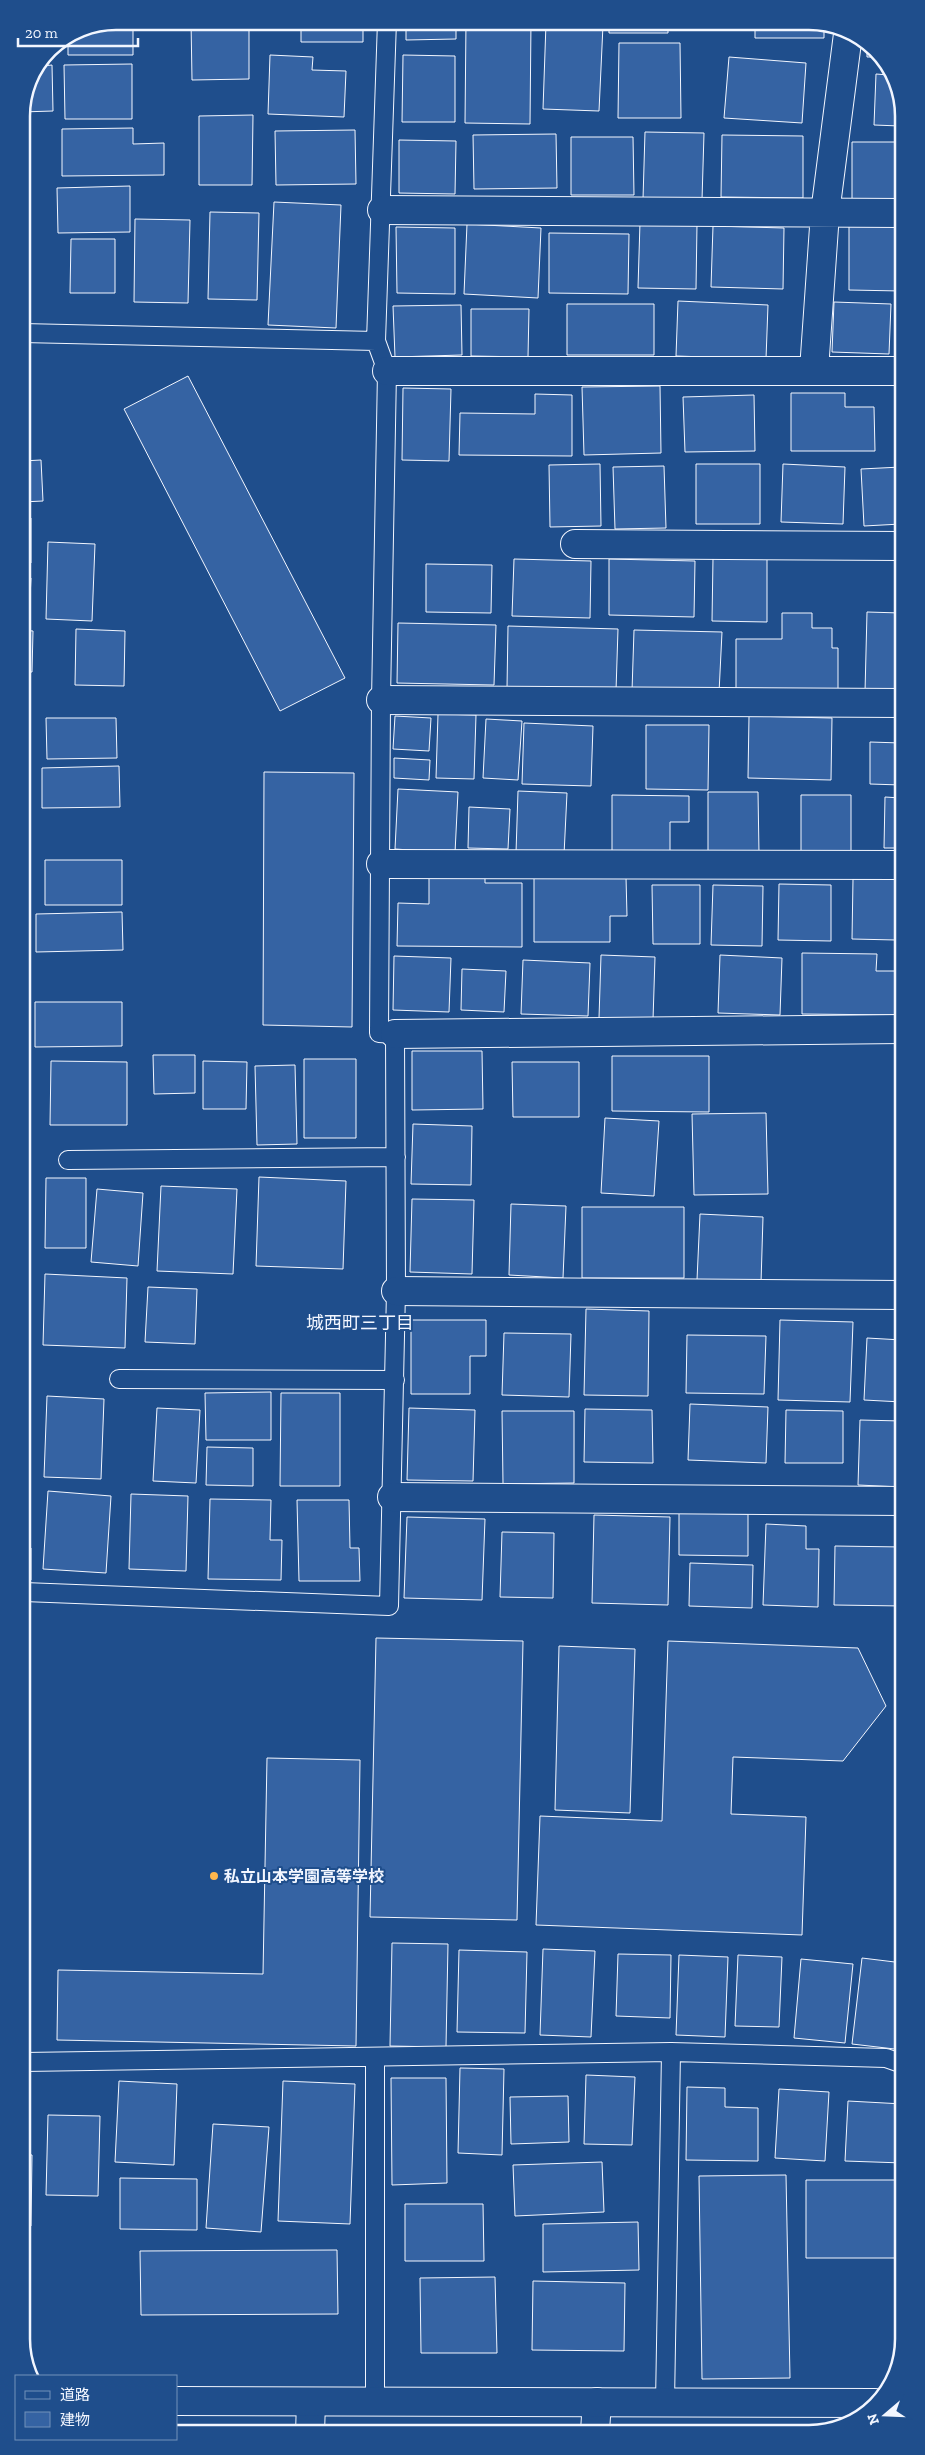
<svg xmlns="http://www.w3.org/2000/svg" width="925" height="2455" viewBox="0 0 925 2455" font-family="'Zilla Slab','Noto Sans JP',serif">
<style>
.building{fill:#3563a3;stroke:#f2f6ff}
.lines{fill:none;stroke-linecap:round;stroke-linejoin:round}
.lane-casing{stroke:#f2f6ff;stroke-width:20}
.street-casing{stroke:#f2f6ff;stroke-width:30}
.secondary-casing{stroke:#f2f6ff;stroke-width:30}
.lane{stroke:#1f4e8c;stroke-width:18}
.street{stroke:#1f4e8c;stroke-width:28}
.secondary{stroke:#1f4e8c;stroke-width:28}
.poi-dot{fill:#ffb74d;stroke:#1f4e8c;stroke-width:2}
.labels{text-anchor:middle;stroke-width:4;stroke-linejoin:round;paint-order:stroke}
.poi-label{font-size:16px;font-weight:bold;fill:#f2f6ff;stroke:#1f4e8c;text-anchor:start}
.neighbourhood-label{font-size:18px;fill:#f2f6ff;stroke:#1f4e8c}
.rim{fill:none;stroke:#f2f6ff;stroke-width:2.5}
</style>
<rect width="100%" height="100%" fill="#1f4e8c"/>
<path class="building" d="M116 21H133V55H68V37L80 28Z
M191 21H249V79L192 80Z
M301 21H363V42H301Z
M406 21H456V39L406 40Z
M466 21H531L530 124 465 123Z
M609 21H668V33H609Z
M755 21H815L824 25V38H755Z
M546 23 603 25 599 111 543 109Z
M867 42 877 57H867Z
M619 43H680L681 118H618Z
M270 55 313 57 312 70 346 71 344 117 268 114Z
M403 55 455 56V122H402Z
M729 57 806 63 802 123 724 118Z
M132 64V119H65L64 65Z
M52 65 53 111 21 112 42 66Z
M876 74 889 75 900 92V126L874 125Z
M253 115 252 185H199V116Z
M133 128V144L164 143V175L62 176V129Z
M355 130 356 184 276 185 275 131Z
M645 132 704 133 702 200 643 199Z
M556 134 557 188 474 189 473 135Z
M722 135 803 136V198L721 197Z
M571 137H633L634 195H571Z
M399 140 456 141 455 194 399 193Z
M852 142H900L901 199H852Z
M130 186V232L58 233 57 188Z
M274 202 341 205 336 328 268 325Z
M210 212 259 213 257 300 208 299Z
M135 219 190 220 188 303 134 302Z
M640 222 697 224 696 289 638 288Z
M849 223 901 224V291L849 290Z
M467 224 541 228 538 298 464 294Z
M713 226 784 228 783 289 711 287Z
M396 227 455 228V294L397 293Z
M549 233 629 234 628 294 549 293Z
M71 239H115V293H70Z
M678 301 768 305 766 359 676 356Z
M834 302 891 304 889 354 832 352Z
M567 304H654V355H567Z
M461 305 462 355 395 357 393 306Z
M471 309H529L528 357 471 356Z
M188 376 345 678 280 711 124 409Z
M660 386 661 453 584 455 582 387Z
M403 388 451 389 449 461 402 460Z
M897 392H901V454H895Z
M791 393H845V407H874L875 451H791Z
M535 394 572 395V456L459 455 460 413 535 414Z
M754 395 755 451 685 452 683 397Z
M41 460 43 501 22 502V461Z
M600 464 601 526 550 527 549 465Z
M696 464H760V524H696Z
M783 464 845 467 843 524 781 522Z
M664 466 666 528 615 529 613 467Z
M901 467V524L864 526 861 469Z
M22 518H31V563H22Z
M48 542 95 544 92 621 46 619Z
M713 558 767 559V622L712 621Z
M514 559 591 561 590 618 512 616Z
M609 559 695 561 694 617 609 615Z
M426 564 492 565 491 613 426 612Z
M22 578H31L29 618H22Z
M867 612 901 613V693L865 692Z
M782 613H812V628H832V648H838V689H736V639H782Z
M398 623 496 625 494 685 397 683Z
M508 626 618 629 616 691 507 688Z
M76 629 125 631 124 686 75 685Z
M22 630 33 631 32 672H22Z
M634 630 722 632 719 693 632 691Z
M438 714 476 715 474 779 436 778Z
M395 716 431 718 429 751 393 749Z
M749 716 832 718 831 780 748 778Z
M46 718H116L117 758 47 759Z
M486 719 522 721 518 780 483 778Z
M524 723 593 726 591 786 522 784Z
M646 725H709L708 790 646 789Z
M870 742 901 743V785L870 784Z
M394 758 430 760 429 780 394 778Z
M119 766 120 807 42 808V768Z
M264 772 354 773 352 1027 263 1025Z
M398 789 458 792 455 853 395 849Z
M518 791 567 793 564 855 516 853Z
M708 792H758L759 854 708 855Z
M612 795 689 796V822H670V854L612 853Z
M801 795H851V852H801Z
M885 797 901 798 902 848H884Z
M469 807 510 809 508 849 468 848Z
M22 856H24L25 901H23Z
M45 860H122V905H45Z
M429 875H485V883H522V947L397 946 398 903 429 904Z
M534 876 626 877 627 916H610V942H534Z
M853 879H897L896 940 852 939Z
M779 884 831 885V941L778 940Z
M652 885H700V944H653Z
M713 885 763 886 762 946 711 945Z
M122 912 123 950 36 952V914Z
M802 953 877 954 876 971H899L898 1015 802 1014Z
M601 955 655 957 653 1020 599 1018Z
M720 955 782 958 780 1015 718 1013Z
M394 956 451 958 449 1012 393 1010Z
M523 960 590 963 588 1016 521 1014Z
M462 969 506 971 504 1012 461 1010Z
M35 1002H122V1046L35 1047Z
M412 1051H482L483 1109 412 1110Z
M153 1055H195V1093L154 1094Z
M612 1056H709V1112L612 1111Z
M304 1059H356V1138H304Z
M51 1061 127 1062V1125H50Z
M203 1061 247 1062 246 1109H203Z
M23 1062H30L29 1118H23Z
M512 1062H579V1117H513Z
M295 1065 297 1144 257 1145 255 1066Z
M766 1113 768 1194 694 1195 692 1114Z
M605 1118 659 1121 654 1196 601 1193Z
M413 1124 472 1126 471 1185 411 1184Z
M23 1129H27L26 1174H23Z
M259 1177 346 1181 343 1269 256 1266Z
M46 1178H86V1248H45Z
M161 1186 237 1189 233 1274 157 1271Z
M97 1189 143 1193 138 1266 91 1262Z
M412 1199 474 1200 472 1274 410 1272Z
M511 1204 566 1206 563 1278 509 1275Z
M582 1207H684V1278H582Z
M700 1214 763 1217 761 1283 697 1280Z
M45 1274 127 1278 125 1348 43 1345Z
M148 1287 197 1289 195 1344 145 1342Z
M586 1309 649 1311 648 1396 584 1395Z
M411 1320H486V1356H470V1394H411Z
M780 1320 853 1322 850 1402 778 1400Z
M504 1333 571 1334 569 1397 502 1395Z
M687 1335 766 1336 764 1394 686 1393Z
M867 1338 902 1340V1402L864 1400Z
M271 1392V1440H206L205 1393Z
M281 1393H340V1486H280Z
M47 1396 104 1399 101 1479 44 1477Z
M690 1404 768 1407 766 1463 688 1460Z
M157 1408 200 1410 196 1483 153 1481Z
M409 1408 475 1410 473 1481 407 1480Z
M585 1409 652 1410 653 1463 584 1462Z
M786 1410 843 1411V1463H785Z
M502 1411H574V1483L503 1484Z
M860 1420 902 1421V1487L858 1485Z
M207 1447 253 1448V1486L206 1485Z
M48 1491 111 1496 106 1573 43 1569Z
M131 1494 188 1496 186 1571 129 1569Z
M210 1499 271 1500 270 1540H282L281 1580 208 1579Z
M297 1500H349L350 1548H359L360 1581H299Z
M679 1513 748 1514V1556L679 1555Z
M594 1515 670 1517 668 1605 592 1603Z
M407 1517 485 1519 482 1600 404 1598Z
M766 1524 806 1526V1549H819L818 1607 763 1605Z
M502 1532 554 1533 553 1598 500 1597Z
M835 1546 903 1547V1606L834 1605Z
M23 1548H31V1580H23Z
M690 1563 753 1565 752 1608 689 1606Z
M376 1638 523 1641 517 1920 370 1917Z
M668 1641 858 1648 886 1706 843 1761 733 1757 731 1814 806 1817 802 1935 536 1925 540 1816 662 1821Z
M559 1646 635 1649 630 1813 555 1810Z
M267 1758 360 1760 356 2046 57 2040 58 1970 263 1974Z
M392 1943 448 1944 446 2047 390 2046Z
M543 1949 595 1951 591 2037 540 2035Z
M459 1950 527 1952 525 2033 457 2032Z
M618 1954 671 1955 670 2018 616 2016Z
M679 1955 728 1957 725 2037 676 2035Z
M738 1955 782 1957 779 2027 735 2026Z
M862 1958 903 1963V2050L852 2044Z
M801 1959 853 1964 845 2043 794 2038Z
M460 2068 504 2069 502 2155 458 2153Z
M586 2075 635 2077 632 2145 584 2144Z
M391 2078H446L447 2183 392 2185Z
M119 2081 177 2084 174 2165 115 2162Z
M283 2081 355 2084 350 2224 278 2221Z
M687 2087 725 2088V2107L758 2108V2161L686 2160Z
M779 2089 829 2092 825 2161 775 2158Z
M568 2096 569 2142 511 2144 510 2097Z
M848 2101 903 2104V2163L845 2161Z
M48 2115 100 2116 98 2196 46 2195Z
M213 2124 269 2127 261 2232 206 2228Z
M24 2154 32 2155 31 2226H24Z
M602 2162 604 2212 515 2216 513 2165Z
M786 2175 790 2378 702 2379 699 2176Z
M120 2178 197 2179V2230L120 2229Z
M806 2180H904V2258H806Z
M405 2204H483L484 2261H405Z
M638 2222 639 2270 543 2272V2224Z
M337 2250 338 2314 141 2315 140 2251Z
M495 2277 497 2353H421L420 2278Z
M533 2281 625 2283 624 2351 532 2350Z"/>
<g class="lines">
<g class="lane-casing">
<path id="lane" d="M22 333 376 341
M68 1160 396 1157
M119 1379 395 1380
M24 1592 389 1606 396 1291 395 1034 379 1033 381 700 387 371 376 341 387 21
M24 2062 671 2052 886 2058 903 2064
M375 2400V2059
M665 2403 671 2052"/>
</g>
<g class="street-casing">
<path id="street" d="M382 210 901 213
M814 370 825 213 848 34
M387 371H901
M575 544 901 546
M381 700 901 703
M381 864 902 865
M395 1034 902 1029
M396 1291 902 1295
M392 1497 903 1501
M595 2431 597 2402
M310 2433 311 2402"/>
</g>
<g class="secondary-casing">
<path id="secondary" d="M176 2401 875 2403"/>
</g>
<use href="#lane" class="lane"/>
<use href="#street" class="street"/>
<use href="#secondary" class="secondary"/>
</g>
<circle class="poi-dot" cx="214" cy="1876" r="5"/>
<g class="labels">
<g class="poi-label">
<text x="224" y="1882">私立山本学園高等学校</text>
</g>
<g class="neighbourhood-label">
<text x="360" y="1329">城西町三丁目</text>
</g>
</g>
<path d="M0 0H925V2455H0ZM116 30H809A86 86 0 0 1 895 116V2339A86 86 0 0 1 809 2425H116A86 86 0 0 1 30 2339V116A86 86 0 0 1 116 30Z" fill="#1f4e8c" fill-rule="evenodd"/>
<path class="rim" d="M116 30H809A86 86 0 0 1 895 116V2339A86 86 0 0 1 809 2425H116A86 86 0 0 1 30 2339V116A86 86 0 0 1 116 30Z"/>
<rect x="15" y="2375" width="162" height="65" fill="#1f4e8c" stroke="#7391ba"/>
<rect x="25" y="2391" width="25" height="8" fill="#1f4e8c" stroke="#7391ba"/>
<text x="60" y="2400" font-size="15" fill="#f2f6ff">道路</text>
<rect x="25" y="2412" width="25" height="15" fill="#3563a3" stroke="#7391ba"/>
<text x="60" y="2425" font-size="15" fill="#f2f6ff">建物</text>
<g transform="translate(885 2415) rotate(251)" stroke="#1f4e8c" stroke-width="4" paint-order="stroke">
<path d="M0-4L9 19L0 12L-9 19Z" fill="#f2f6ff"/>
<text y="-8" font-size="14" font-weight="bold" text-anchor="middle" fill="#f2f6ff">N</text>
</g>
<path d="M18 38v8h120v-8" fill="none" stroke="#f2f6ff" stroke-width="2.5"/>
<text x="25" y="38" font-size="15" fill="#f2f6ff" stroke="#1f4e8c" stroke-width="4" paint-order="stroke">20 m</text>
</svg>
